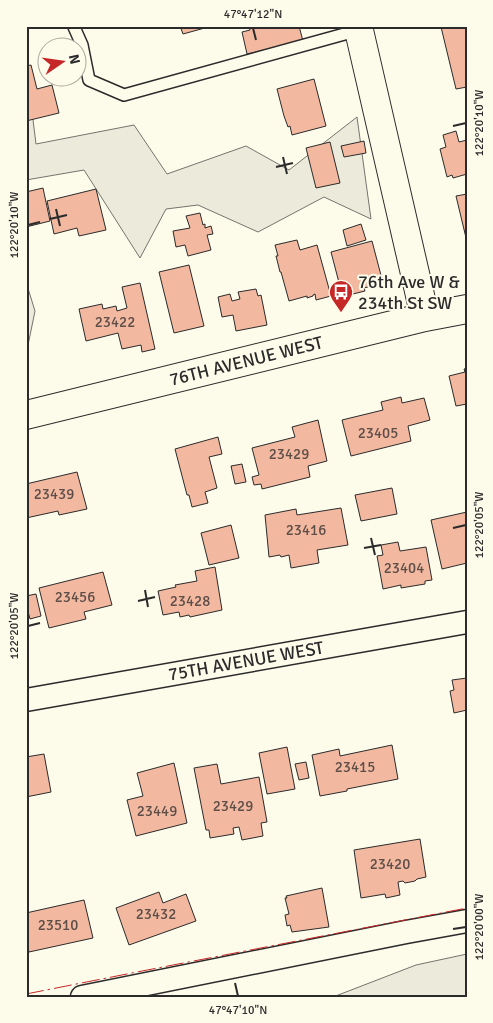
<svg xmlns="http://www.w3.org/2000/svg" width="493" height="1023" viewBox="0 0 493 1023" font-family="Signika,sans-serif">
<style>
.green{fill:#ecebdb;stroke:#74746e}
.building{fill:#f2b8a0;stroke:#2b2b2b}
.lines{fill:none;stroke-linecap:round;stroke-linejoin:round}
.lane-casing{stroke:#2b2b2b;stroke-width:14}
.street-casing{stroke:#2b2b2b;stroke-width:25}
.secondary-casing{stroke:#2b2b2b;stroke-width:30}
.lane{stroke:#fdfbea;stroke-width:11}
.street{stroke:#fdfbea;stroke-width:22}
.secondary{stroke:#fdfbea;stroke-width:28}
.power{stroke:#c62828;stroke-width:1;stroke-dasharray:18 4 2.5 4;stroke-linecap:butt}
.ticks{fill:none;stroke:#2b2b2b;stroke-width:2}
.labels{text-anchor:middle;stroke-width:4;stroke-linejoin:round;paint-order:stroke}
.number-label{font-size:15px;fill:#5d4e48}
.poi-label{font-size:18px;fill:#2b2b2b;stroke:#fdfbea;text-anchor:start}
.street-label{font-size:18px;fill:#2b2b2b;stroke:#fdfbea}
.neatline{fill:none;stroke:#2b2b2b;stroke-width:2}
.ticks-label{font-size:12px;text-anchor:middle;fill:#2b2b2b}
</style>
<rect width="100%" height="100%" fill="#fdfbea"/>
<path class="green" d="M26 104 32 112 36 144 134 125 167 174 246 146 289 170 357 117 371 219 324 197 258 232 198 205 166 209 140 258 84 170 26 180Z
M26 282 35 311 26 355Z
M467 954V997H333L416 965Z"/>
<path class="building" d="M180 26H212L183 34Z
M249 26H299L303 41 247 54 242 32 250 30Z
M467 26V87L456 89 441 27Z
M31 65 37 89 52 85 59 113 26 121V66Z
M314 79 326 126 292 135 290 126 288 127 284 116 277 89Z
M456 131 459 142 467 140V174L453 178 452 175 447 177 440 149 446 147 443 135Z
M364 141 366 153 344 157 341 146Z
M330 142 340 183 316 188 306 148Z
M43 188 50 221 26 227V192Z
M96 189 106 230 79 236 77 228 54 234 47 201Z
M467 194V242L456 196Z
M200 213 203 225 205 224V228L211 226 213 234 207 235 211 250 188 256 185 245 176 247 173 231 190 228 186 216Z
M361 224 366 240 347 246 343 230Z
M297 240 300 250 317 245 331 296 316 300 315 294 313 295V296L307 298V296L289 301 281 272H280L276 256H278L275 245Z
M372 241 383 283 364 288 365 291 353 294 352 291 342 294 331 252Z
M189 265 204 326 174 333 159 272Z
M140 283 155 349 142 352 141 345 122 349 118 333 86 341 79 309 102 304 103 309 116 306 117 311 127 308 122 287Z
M256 289 258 296 261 295 267 325 236 331 233 315 222 317 218 297 230 294 232 301 240 299 238 292Z
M467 368V404L456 406 449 376 465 372 464 369Z
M401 397 402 403 424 398 430 420 408 426 411 441 351 456 342 420 383 410 381 402Z
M318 420 327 461 308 466 310 477 262 489 261 484 254 485 252 477 259 475 252 448 295 437 292 427Z
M218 437 222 454 209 457 217 488 205 492 208 503 192 507 189 495H187L175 449Z
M242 464 246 482 235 484 231 466Z
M77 472 87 509 59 515 58 511 26 518V484Z
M392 488 397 514 361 521 355 495Z
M341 508 348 545 317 550 319 563 291 568 289 555 281 557 280 555 269 557 265 515 296 509 297 515Z
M467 512V563L442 569 431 520Z
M231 525 239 558 209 565 201 533Z
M398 542 400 551 426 547 432 580 425 581V584L401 588V585L383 589 377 556 383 555 381 545Z
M215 567 222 610 190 617 189 615 180 617 179 612 163 615 158 591 176 587 175 585 197 581 195 571Z
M103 572 112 605 84 612 86 619 49 628 39 588Z
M36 594 41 616 30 619 26 604V596Z
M467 678V710L454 713 450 691 454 690 452 680Z
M392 745 398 779 347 789V791L320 796 312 755 339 749 340 756Z
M287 747 295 789 267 794 259 753Z
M44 754 51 792 26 797V757Z
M306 762 309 778 299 780 295 764Z
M174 763 187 823 136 836 127 800 143 796 137 773Z
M217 764 221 784 259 777 267 822 261 823 263 836 242 840 239 827 233 828 234 834 210 838 209 830H206L194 768Z
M420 839 426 877 417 879 415 881 405 883 403 881 398 882 400 895 386 898 385 894 361 898 354 850Z
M322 888 329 927 292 932 290 925 287 926 285 915 289 914 285 898H287L286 896Z
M159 892 163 903 186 894 196 921 129 945 116 908Z
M84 900 93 938 29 952 26 942V913Z"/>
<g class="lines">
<g class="lane-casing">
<path id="lane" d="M74 27 82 45 89 80 124 95 359 30"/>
</g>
<g class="street-casing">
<path id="street" d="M26 700 467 622
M82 997 406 932 467 921"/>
</g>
<g class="secondary-casing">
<path id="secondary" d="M358 26 425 317
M26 415 425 317 467 309"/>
</g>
<use href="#lane" class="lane"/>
<use href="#street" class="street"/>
<use href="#secondary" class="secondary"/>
<path class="power" d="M26 994 137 972 467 908"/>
</g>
<path class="ticks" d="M253 28 256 40M453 126 466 123M283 157 287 174M276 167 293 163M56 209 60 226M50 219 67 215M28 225 40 222M453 528 466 525M371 538 375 555M364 548 381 545M145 590 148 607M138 601 155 597M28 626 40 623M453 929 466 927M235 983 238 996"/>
<defs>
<g id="bus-pin" transform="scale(1.25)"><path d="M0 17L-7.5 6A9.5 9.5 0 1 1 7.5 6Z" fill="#c62828" stroke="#fdfbea"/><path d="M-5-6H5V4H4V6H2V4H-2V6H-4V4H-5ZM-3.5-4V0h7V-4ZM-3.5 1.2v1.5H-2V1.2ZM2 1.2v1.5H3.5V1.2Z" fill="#fff"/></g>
</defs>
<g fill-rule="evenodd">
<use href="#bus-pin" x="341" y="292"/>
</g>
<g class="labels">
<g class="number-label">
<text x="115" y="327">23422</text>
<text x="378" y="438">23405</text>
<text x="289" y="459">23429</text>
<text x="54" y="499">23439</text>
<text x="306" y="535">23416</text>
<text x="404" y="573">23404</text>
<text x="75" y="602">23456</text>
<text x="190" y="606">23428</text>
<text x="355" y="772">23415</text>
<text x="233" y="811">23429</text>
<text x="157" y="816">23449</text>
<text x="390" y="869">23420</text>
<text x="156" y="919">23432</text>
<text x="58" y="930">23510</text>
</g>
<g class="poi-label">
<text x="358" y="288">76th Ave W &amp;<tspan x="358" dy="21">234th St SW</tspan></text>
</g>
<g class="street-label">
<text transform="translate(246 361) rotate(-14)" y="6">76TH AVENUE WEST</text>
<text transform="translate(246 661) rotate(-10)" y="6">75TH AVENUE WEST</text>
</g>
</g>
<rect width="493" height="1023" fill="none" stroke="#fdfbea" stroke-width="55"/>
<g transform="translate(62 62) rotate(77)"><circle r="24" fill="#fdfbea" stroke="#a9a89e"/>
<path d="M0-4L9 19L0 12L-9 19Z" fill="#c62828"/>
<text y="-8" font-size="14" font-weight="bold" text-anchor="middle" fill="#2b2b2b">N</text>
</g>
<rect x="28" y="28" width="438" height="968" class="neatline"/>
<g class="ticks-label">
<text x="253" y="18">47°47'12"N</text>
<text transform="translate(479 123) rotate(-90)" y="4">122°20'10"W</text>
<text transform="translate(14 225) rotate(-90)" y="4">122°20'10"W</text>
<text transform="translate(479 525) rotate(-90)" y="4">122°20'05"W</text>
<text transform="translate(14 626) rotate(-90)" y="4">122°20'05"W</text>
<text transform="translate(479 927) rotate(-90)" y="4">122°20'00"W</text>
<text x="238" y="1014">47°47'10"N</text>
</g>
</svg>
